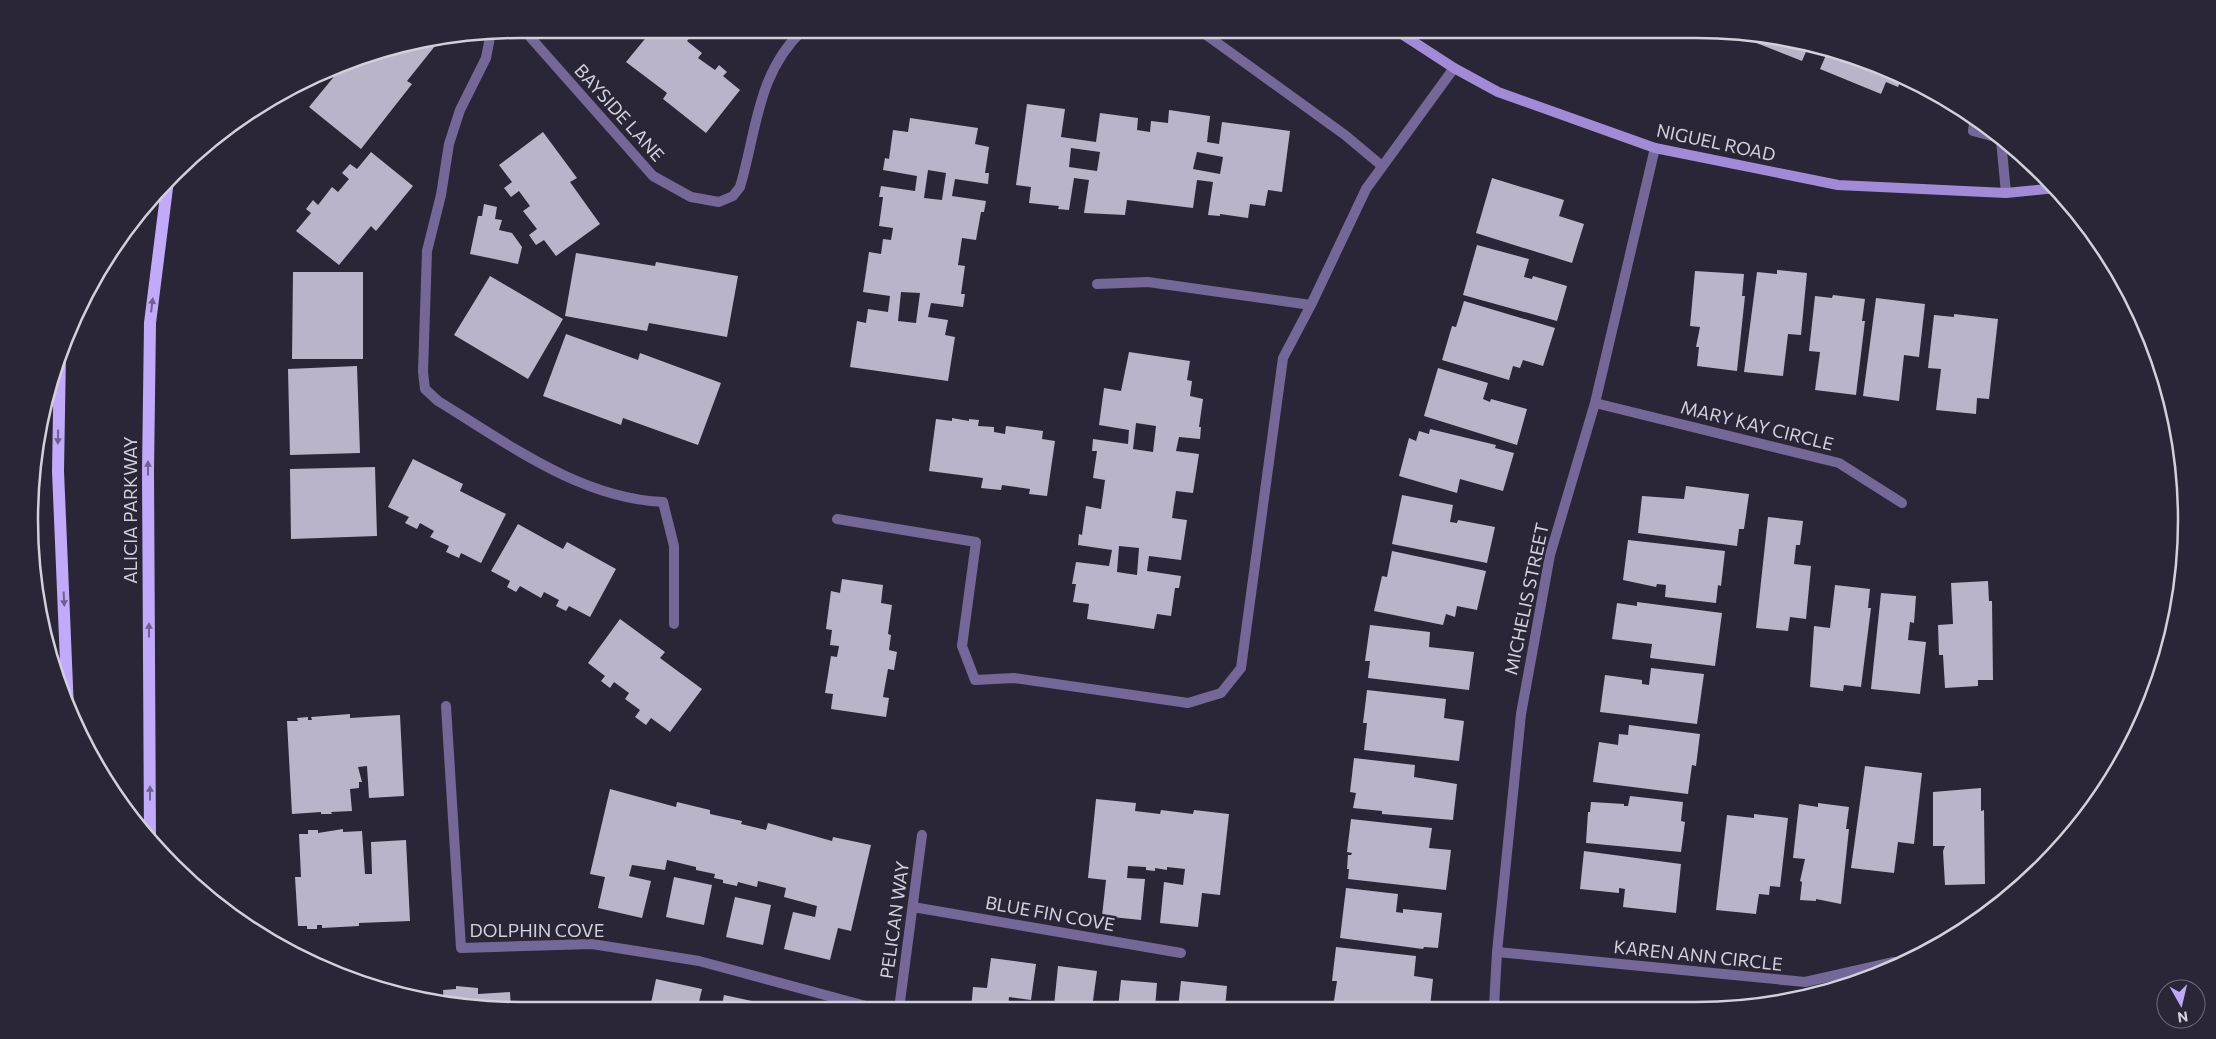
<svg xmlns="http://www.w3.org/2000/svg" width="2216" height="1039" viewBox="0 0 2216 1039" font-family="Commissioner,sans-serif">
<style>
.building{fill:#bab4cb;fill-rule:evenodd}
.lines{fill:none;stroke-linecap:round;stroke-linejoin:round}
.service{stroke:#756898;stroke-width:10}
.minor{stroke:#756898;stroke-width:10}
.secondary{stroke:#a18bd7;stroke-width:10}
.primary{stroke:#c0aaf9;stroke-width:12}
.oneway{fill:#6e618e}
.labels{text-anchor:middle;stroke-width:5;stroke-linejoin:round;paint-order:stroke}
.street-label{font-size:18px;fill:#d2d0db;stroke:#2a2637}
.rim{fill:none;stroke:#d2d0db;stroke-width:2.5}
</style>
<rect width="100%" height="100%" fill="#2a2637"/>
<path class="building" d="M608 29H630L617 39Z
M653 29H672L677 33 681 29 691 36 687 41 702 53 698 58 715 70 719 65 727 72 723 76 740 90 706 133 663 99 667 93 626 62Z
M751 29H771L757 38Z
M1742 33 1793 38 1885 66 1903 76 1898 87 1886 82 1881 94 1820 69 1826 55 1808 47 1802 61 1741 37Z
M443 36 407 81 412 84 361 149 309 107 346 62 361 55 424 38Z
M1027 104 1065 109 1061 137 1096 142 1100 113 1138 118 1137 130 1150 132 1151 121 1168 123 1169 110 1210 116 1207 142 1219 144 1222 122 1290 131 1282 192 1268 190 1265 206 1250 204 1248 218 1220 214V216L1208 215 1213 182 1197 180 1193 208 1127 200 1125 215 1084 213 1089 180 1074 178 1069 210 1058 209 1059 206 1029 203 1031 187 1016 185ZM1071 148 1100 152 1097 171 1069 167ZM1197 152 1223 157 1220 174 1193 169Z
M910 118 978 128 975 144 989 147 985 173H989L988 184 955 179 952 196 986 201 984 212H981L976 240 962 238 958 265 965 266 961 294H965L963 307 931 303 928 317 948 320 945 335 955 337 948 381 850 367 857 321 866 323 868 309 888 312 890 296 863 292 869 252 881 254 883 239 891 240 893 228 879 226 883 197H879L881 186 915 191 917 176 883 170 885 158 889 159 893 130 908 132ZM928 170 946 173 942 200 924 198ZM901 292 920 293 916 323 898 321Z
M543 132 577 178 570 182 600 224 556 256 544 240 536 245 529 235 537 229 523 211 530 206 519 191 511 197 504 188 512 182 499 165Z
M371 152 413 186 376 231 371 226 339 265 296 231 311 213 306 209 313 200 318 205 332 187 338 192 349 179 342 173 350 164 357 169Z
M1492 178 1564 200 1559 216 1584 224 1572 263 1476 233Z
M484 204 497 207 495 219 502 220 499 230 512 233 522 247 518 264 470 254 478 216H482Z
M1477 245 1529 259 1524 277 1532 279 1533 276 1567 286 1557 321 1463 295Z
M576 253 655 266 656 262 738 276 727 337 649 323 647 331 565 316Z
M1777 270 1807 273 1801 335 1788 334 1783 376 1744 372 1757 272 1777 274Z
M1695 271 1744 274 1742 296H1745L1737 371 1697 366 1699 347H1696L1700 327 1690 326Z
M293 272H363V359H292Z
M490 276 563 319 528 379 454 335Z
M1833 295 1865 299 1862 321H1865L1856 395 1815 390 1820 352 1809 351 1815 296 1832 298Z
M1876 298 1925 304 1919 357 1904 355 1899 401 1863 396Z
M1464 301 1555 328 1543 366 1523 360 1520 368 1513 366 1509 380 1442 360 1452 326 1456 327Z
M1954 314 1998 319 1989 399 1977 398 1976 414 1936 410 1941 369 1928 368 1934 315 1954 317Z
M566 334 638 360 640 353 721 383 698 445 623 418 621 425 543 396Z
M1129 352 1190 361 1187 380 1192 381 1190 396 1203 399 1199 427H1201L1200 439 1179 437 1176 451 1199 454 1193 493 1176 491 1172 518 1187 520 1181 560 1149 556 1147 571 1181 576 1179 588H1175L1171 616 1157 614 1154 629 1087 619 1089 604 1073 602 1076 584H1072L1076 562 1109 566 1112 550 1078 545 1079 534 1082 535 1086 506 1101 509 1105 480 1093 478 1097 451H1092L1093 439 1128 444 1129 430 1099 425 1104 388 1121 391ZM1136 423 1156 426 1153 452 1133 449ZM1119 546 1139 548 1137 575 1117 572Z
M357 366 360 453 290 455 288 369Z
M1438 368 1488 383 1483 399 1490 402 1491 399 1527 409 1517 445 1424 416Z
M952 418 969 421V419L979 420 978 426 994 427V432L1005 434 1006 426 1043 431 1042 439 1055 441 1047 496 1029 494 1030 489 1002 485 1001 490 981 488 983 478 929 471 936 419 952 421Z
M1430 429 1496 445 1495 448 1514 453 1503 491 1460 479 1457 493 1399 476 1409 438 1416 441 1419 431 1429 434Z
M413 459 463 484 460 491 506 514 481 563 461 553 459 558 446 552 449 546 430 537 434 531 420 523 417 529 405 523 409 517 388 507Z
M375 467 377 536 291 539 290 469Z
M1686 486 1749 494 1744 529H1739L1737 546 1638 533 1642 496 1684 499Z
M1402 495 1453 505 1450 522 1457 523 1458 520 1495 527 1487 563 1392 544Z
M1768 517 1803 521 1800 545H1796L1794 564 1811 566 1806 619 1790 617 1788 631 1756 628Z
M518 524 563 549 567 542 616 569 590 617 569 606 566 611 556 606 559 600 544 592 541 598 520 586 516 592 507 587 510 581 491 571Z
M1628 540 1725 551 1721 586 1718 585 1716 603 1665 597 1666 585 1657 584 1656 587 1623 580Z
M1392 551 1486 571 1477 610 1457 606 1455 617 1446 614 1443 625 1374 611 1382 576 1387 577Z
M842 579 883 585 881 603 892 605 888 634 891 635 889 650 897 652 894 670 888 669 883 697 889 698 886 717 831 709 833 694 825 693 831 656 837 657 839 646 830 645 832 630 826 629 831 591 840 593Z
M1988 581 1989 601H1992L1993 680H1978V686L1945 688 1943 655H1939L1938 625 1953 624 1951 583Z
M1835 585 1870 589 1868 608H1871L1861 687 1844 685 1843 691 1810 687 1814 626 1830 628Z
M1881 593 1916 596 1914 623 1910 622 1908 640 1926 642 1920 694 1871 689Z
M1637 602 1722 613 1715 666 1650 658 1652 644 1612 639 1617 603 1637 606Z
M620 619 665 652 660 658 702 689 670 732 651 718 646 725 635 717 640 710 625 699 629 693 614 682 610 688 601 681 605 676 588 663Z
M1370 625 1430 632 1429 647 1474 652 1469 690 1368 678 1370 661H1365Z
M1651 668 1704 674 1697 724 1600 712 1605 675 1642 680V684L1649 685Z
M1367 690 1446 699 1444 718 1464 721 1459 761 1364 750 1367 723H1363Z
M350 714V718L400 715 404 796 369 798 367 766 358 767 362 782H359V788L350 789 352 811 331 812 332 814H321V812L292 814 287 721H298L297 718 308 717V720H312L311 717Z
M1629 725 1700 734 1696 766 1692 765 1688 794 1593 782 1599 742 1618 745 1619 734 1628 735Z
M1354 758 1415 765 1414 777 1457 784 1453 820 1382 814V811L1353 808 1356 793 1350 792Z
M1865 766 1922 773 1914 844 1898 842 1894 873 1851 868Z
M1981 788V811L1984 810 1985 884 1945 885 1943 851 1945 846H1933V792Z
M610 789 676 807 677 802 710 810V814L742 821 741 824 766 830 768 823 832 841 833 837 871 845 851 931 838 928 830 960 784 949 793 912 815 917 817 906 784 897 786 888 758 881 757 887 738 882 737 886 723 883V880L714 878 715 874 696 870V867L667 860 665 870 632 865 629 876 651 881 642 918 598 908 605 877 590 874Z
M1630 796 1683 802 1681 821 1685 822 1681 852 1586 843 1588 812H1590L1591 802 1624 804V806H1628Z
M1096 799 1136 803 1135 811 1160 814 1161 810 1193 814 1194 810 1229 814 1220 895 1202 893 1198 927 1160 923 1164 882 1183 885 1185 869 1167 867V870L1155 868V871L1146 870V867L1128 866 1127 878 1145 879 1141 920 1102 916 1106 880 1088 878Z
M1818 803 1849 807 1846 829H1849L1841 904 1816 899V901L1800 900 1802 882 1800 881 1805 859 1793 858 1799 804 1818 807Z
M1754 814 1788 818 1780 887 1770 886 1769 895 1759 894 1756 914 1716 910 1727 815 1754 818Z
M1351 819 1432 828 1429 848 1451 850 1446 890 1348 879 1349 869H1347L1348 855H1351L1352 853 1347 852Z
M343 829V832L362 831 365 874H372L371 842 406 840 410 921 359 923V926L322 928V925H317V929H307V926H298L295 877H301L299 834H308V830H318V833Z
M1584 851 1681 864 1676 913 1623 907 1625 889 1619 888V893L1580 889Z
M674 877 712 885 704 925 666 917Z
M1346 888 1398 894 1396 912 1403 913V909L1442 913 1438 948 1424 947 1423 949 1340 938Z
M735 897 771 905 763 945 726 937Z
M1336 947 1416 956 1414 976 1433 979 1430 1007H1333L1337 981H1332Z
M991 958 1036 964 1031 1000 1009 997 1008 1009H971L973 987 987 988Z
M1058 966 1097 971 1092 1008 1054 1006Z
M656 979 702 989 697 1010H635L636 1005 650 1008Z
M1121 980 1157 983 1155 1008H1118Z
M1181 981 1227 986 1225 1008H1178Z
M456 986 478 988V994L510 992 511 1009 444 1003 443 990 456 989Z
M724 995 761 1003 759 1009 721 1010Z"/>
<g class="lines">
<path class="service" d="M1198 29 1345 135 1382 166
M1975 116 1973 131 2003 139
M2001 140 2006 193
M1097 284 1148 282 1311 305
M663 502 674 546V624
M837 519 976 542 962 646 975 680 1014 678 1188 703 1221 693 1241 668 1283 358 1311 305 1366 189 1454 68"/>
<path class="minor" d="M523 29 653 176 691 197 719 202 733 196 740 187C757 130 757 72 804 29
M491 32 486 58 460 110 449 144 441 195 427 251 423 372 425 389 438 401C507 443 579 498 663 502
M1595 403 1839 463 1902 503
M446 706 461 948 592 944 699 961 877 1009
M913 907 1181 953
M1497 952 1805 982 1894 962
M1494 1007 1497 952 1521 714 1550 555 1595 403 1655 148
M899 1009 922 835"/>
<path class="secondary" d="M1394 29 1454 68 1498 92 1655 148 1838 185 2006 193 2056 188"/>
<path class="primary" d="M60 353 58 471 68 710
M150 841 148 471 150 323 168 180"/>
</g>
<defs><path id="oneway-solid" d="M-6-.8H1V-3.2L6.5 0L1 3.2V.8H-6Z" transform="scale(1.25)"/></defs>
<g class="oneway">
<use href="#oneway-solid" transform="translate(152 305) rotate(-83)"/>
<use href="#oneway-solid" transform="translate(58 437) rotate(91)"/>
<use href="#oneway-solid" transform="translate(148 468) rotate(-90)"/>
<use href="#oneway-solid" transform="translate(64 599) rotate(87)"/>
<use href="#oneway-solid" transform="translate(149 630) rotate(-90)"/>
<use href="#oneway-solid" transform="translate(150 793) rotate(-90)"/>
</g>
<g class="labels">
<g class="street-label">
<text transform="translate(619 113) rotate(48)" y="6">BAYSIDE LANE</text>
<text transform="translate(1716 143) rotate(12)" y="6">NIGUEL ROAD</text>
<text transform="translate(1757 426) rotate(14)" y="6">MARY KAY CIRCLE</text>
<text transform="translate(131 510) rotate(-90)" y="6">ALICIA PARKWAY</text>
<text transform="translate(1527 599) rotate(-78)" y="6">MICHELIS STREET</text>
<text transform="translate(1050 914) rotate(10)" y="6">BLUE FIN COVE</text>
<text transform="translate(895 920) rotate(-82)" y="6">PELICAN WAY</text>
<text x="537" y="937">DOLPHIN COVE</text>
<text transform="translate(1698 956) rotate(6)" y="6">KAREN ANN CIRCLE</text>
</g>
</g>
<path d="M0 0H2216V1039H0ZM520 38H1696A482 482 0 0 1 2178 520V520A482 482 0 0 1 1696 1002H520A482 482 0 0 1 38 520V520A482 482 0 0 1 520 38Z" fill="#2a2637" fill-rule="evenodd"/>
<path class="rim" d="M520 38H1696A482 482 0 0 1 2178 520V520A482 482 0 0 1 1696 1002H520A482 482 0 0 1 38 520V520A482 482 0 0 1 520 38Z"/>
<g transform="translate(2181 1004) rotate(172)"><circle r="24" fill="#2a2637" stroke="#6d6a79"/>
<path d="M0-4L9 19L0 12L-9 19Z" fill="#bea9f5"/>
<text y="-8" font-size="14" font-weight="bold" text-anchor="middle" fill="#d2d0db">N</text>
</g>
</svg>
